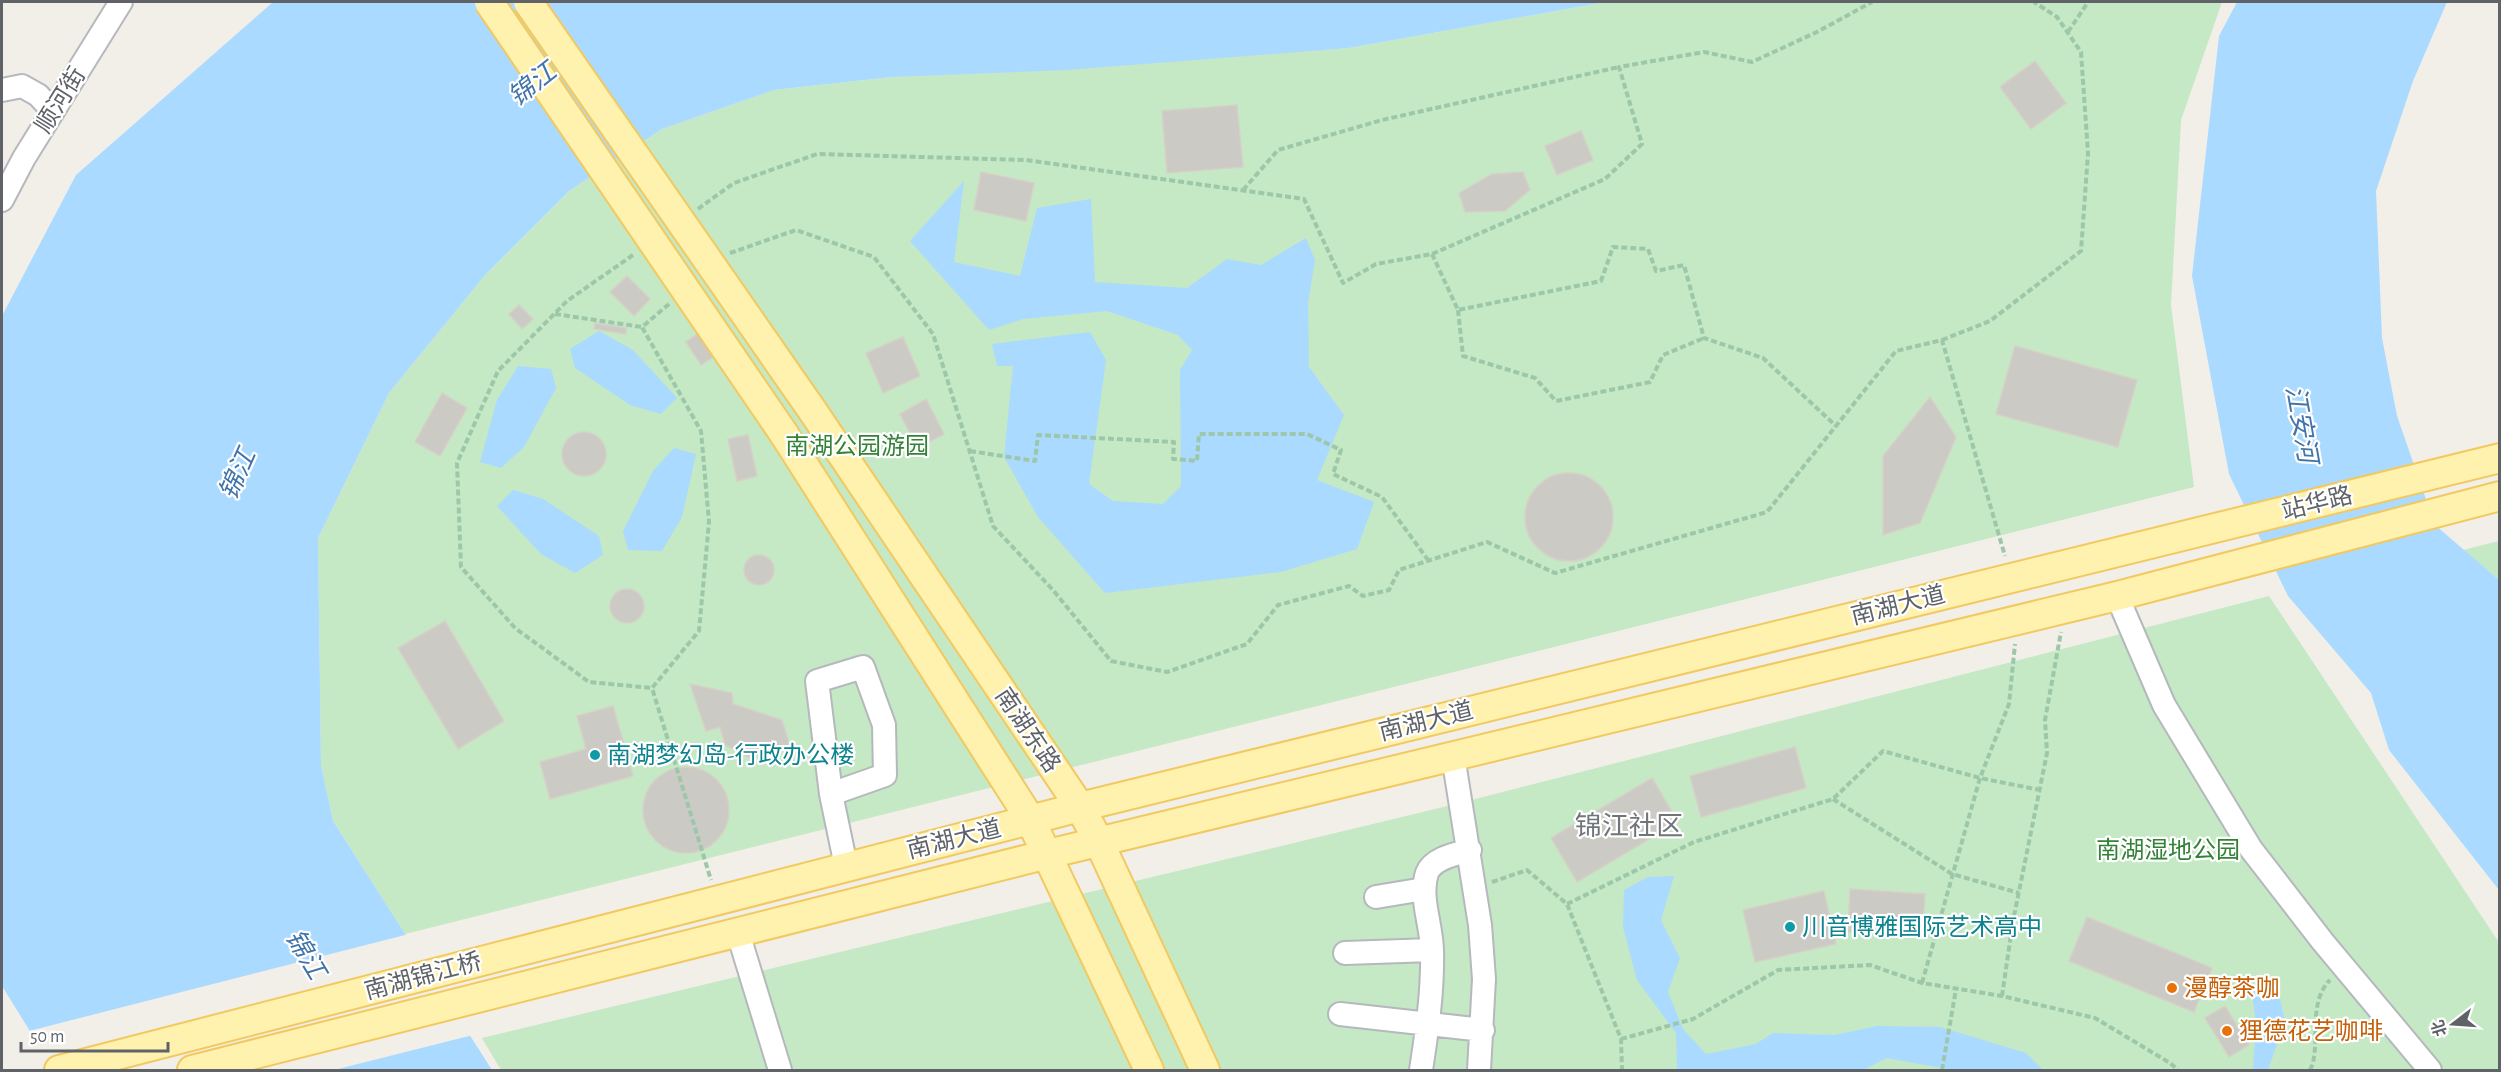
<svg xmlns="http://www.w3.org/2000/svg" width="2501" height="1072" viewBox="0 0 2501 1072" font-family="'Alegreya Sans','Noto Sans SC',sans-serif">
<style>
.green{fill:#c5e8c5}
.water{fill:#aadaff}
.pier{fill:#f1efe8}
.building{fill:#cccac5;stroke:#d6d1c6;stroke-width:1.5}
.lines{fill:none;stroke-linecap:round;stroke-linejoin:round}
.minor-casing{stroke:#b5b8bc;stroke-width:26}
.major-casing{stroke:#f2c960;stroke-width:32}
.path{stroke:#9cc7a9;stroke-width:4;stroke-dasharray:6 3;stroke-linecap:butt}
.minor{stroke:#fff;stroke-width:22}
.major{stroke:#fff2af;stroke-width:28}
.major-bridge-casing{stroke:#f2c960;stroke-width:32;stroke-linecap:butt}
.major-bridge{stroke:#fff2af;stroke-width:28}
.culture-dot{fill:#0f9aa8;stroke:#fff;stroke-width:2}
.food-dot{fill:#e8710a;stroke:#fff;stroke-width:2}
.labels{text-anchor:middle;stroke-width:4.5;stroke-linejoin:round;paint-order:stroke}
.street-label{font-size:24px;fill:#5f6368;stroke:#fff}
.park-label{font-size:24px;fill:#348238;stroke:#fff}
.culture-label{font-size:24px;fill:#0d838f;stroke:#fff;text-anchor:start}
.food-label{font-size:24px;fill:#c56008;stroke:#fff;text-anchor:start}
.water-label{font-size:26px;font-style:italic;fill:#4174aa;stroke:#fff}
.quarter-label{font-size:27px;fill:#70757a;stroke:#fff}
</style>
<rect width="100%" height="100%" fill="#f1efe8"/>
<path class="green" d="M1606 2H2222L2181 120 2171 305 2194 487 405 934 333 821 321 765 318 538 389 393 485 275 569 191 662 129 774 90 892 77 1349 48Z
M2499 541V580L2463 550Z
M2269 596 2500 944 2499 1070H501L482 1038 1460 803Z"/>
<path class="water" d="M273 2H1606L1349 48 1067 70 892 77 774 90 662 129 569 191 485 275 389 393 318 538 321 765 333 821 492 1070H54L2 986V316L76 175Z
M2237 2H2447L2413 81 2376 191 2382 338 2397 416 2435 525 2499 580V890L2389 750 2371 693 2288 596 2229 474 2192 276 2219 36Z
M964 181 954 262 1020 276 1037 208 1091 199 1095 282 1187 288 1227 259 1261 265 1306 238 1315 260 1308 303 1309 367 1344 415 1317 480 1374 502 1357 549 1281 572 1105 593 1038 517 1004 457 1013 366H997L992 344 1090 332 1106 360 1089 484 1113 501 1163 504 1181 486 1180 370 1192 350 1178 335 1107 311 1023 319 989 330 910 241Z
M599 331 633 350 677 398 661 414 630 405 575 368 570 349Z
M518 366 551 369 556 388 524 447 501 468 480 462 497 400Z
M674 448 696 454 682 517 662 551 628 550 623 531 653 471Z
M513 490 543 499 599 536 603 555 575 573 541 554 497 506Z
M1674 876 1661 920 1680 958 1668 992 1683 1029 1706 1054 1756 1044 1773 1033 1835 1035 1877 1026 1940 1027 2026 1053 2043 1070H1953L1887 1058 1863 1070H1677L1676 1033 1637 980 1623 927 1624 890 1648 877Z
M2264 979 2280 999 2285 1021 2268 1070H2253L2256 1022 2251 987Z"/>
<path class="pier" d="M409 934 473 1035 334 1070H51L25 1032Z"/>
<path class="building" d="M2035 61 2066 103 2031 129 2000 87Z
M1237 105 1243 167 1167 173 1162 111Z
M1581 131 1593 160 1557 175 1545 146Z
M981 172 1034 183 1026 221 974 210Z
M1523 172 1530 190 1505 211 1465 212 1459 193 1492 174Z
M627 276 650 299 634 316 610 292Z
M519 305 533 319 522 329 509 314Z
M595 323 626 328V334L594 329Z
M700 332 716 355 701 365 686 342Z
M903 337 920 376 883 393 866 353Z
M2015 346 2137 380 2118 447 1996 414Z
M442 393 467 408 440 456 415 442Z
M1930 397 1956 437 1920 523 1883 535V456Z
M926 399 944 434 918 448 900 414Z
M562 454a22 22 0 1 1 44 0a22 22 0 1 1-44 0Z
M748 435 757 476 737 481 728 439Z
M1525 517a44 44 0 1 1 88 0a44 44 0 1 1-88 0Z
M744 570a15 15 0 1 1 30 0a15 15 0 1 1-30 0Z
M610 606a17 17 0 1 1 34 0a17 17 0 1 1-34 0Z
M445 621 504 721 458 749 398 648Z
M690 684 732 693 733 704 782 720 790 746 750 758 725 745 720 727 706 731Z
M613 706 633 776 550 799 540 762 586 749 577 716Z
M1795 747 1806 788 1701 817 1690 776Z
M643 810a43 43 0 1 1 86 0a43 43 0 1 1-86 0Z
M1652 778 1678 822 1577 882 1551 838Z
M1850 889 1925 894 1922 937 1848 932Z
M1824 891 1836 944 1755 962 1743 910Z
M2087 917 2212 968 2194 1012 2069 961Z
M2225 1006 2249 1045 2229 1057 2205 1018Z"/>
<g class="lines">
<g class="minor-casing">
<path id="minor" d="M2 90 22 86 38 95 53 111
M2 200 24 158 121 2
M2117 596 2164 705 2251 849 2323 942 2430 1070
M1453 756 1480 925 1484 979 1479 1070
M831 794 885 775 884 725 863 667 817 681 831 794 846 866
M1376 897 1424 889
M738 933 780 1070
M1345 953 1432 950
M1340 1014 1483 1030
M1421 1070C1427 1031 1433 991 1432 951 1432 926 1419 897 1427 873 1433 858 1456 854 1470 850"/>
</g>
<g class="major-casing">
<path id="major" d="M812 410 1080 807 1099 842 1205 1070
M784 434 1030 819 1149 1070
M59 1070 1080 807 2500 458
M192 1070 1048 854 2117 596 2500 496"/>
</g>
<path class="path" d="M2068 32 2088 2
M1243 190 1278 150 1382 120 1619 67
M698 209 734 183 817 154 1026 160 1304 199 1343 283 1376 264 1432 254 1605 179 1642 144 1619 67 1704 52 1752 62 1817 32 1872 2
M730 253 796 230 874 257 933 334 993 526 1053 590 1111 661 1167 672 1247 644 1278 605 1349 586 1363 596 1389 590 1399 570 1487 542 1555 573 1767 512 1896 351 1942 340 2005 556
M1432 254 1458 310 1601 281 1613 247 1648 249 1656 271 1684 265 1704 338 1763 358 1836 426
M633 255 567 301 498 371 457 463 461 567 515 628 589 682 652 688
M669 304 642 327 701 431 709 522 699 631 652 688 711 880
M1458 310 1463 356 1535 378 1556 401 1650 382 1663 355 1704 338
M555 314 642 327
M1942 340 1990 321 2081 251 2088 153 2081 52 2057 17 2034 2
M970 451 1035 461 1038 435 1174 442 1173 459 1197 461 1199 434H1307L1341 450 1333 474 1382 497 1428 560
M1833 799 1952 874 2019 893
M1492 882 1527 870 1567 904 1621 1039 1622 1070
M1567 904 1694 842 1833 799 1883 751 1980 778 2040 790
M1922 983 1980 778 2009 704 2015 644
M2002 996 2013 921 2047 753 2045 720 2061 632
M1621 1039 1693 1019 1778 970 1870 965 1922 983 2002 996 2095 1018 2170 1063 2178 1070
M1942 1070 1956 989
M2310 1070C2322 1048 2306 1004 2330 980"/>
<use href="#minor" class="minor"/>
<use href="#major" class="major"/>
<g class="major-bridge-casing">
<path id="major-bridge" d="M489 2 784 434
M528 2 812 410"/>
</g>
<use href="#major-bridge" class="major-bridge"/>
</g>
<g class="culture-dot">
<circle cx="595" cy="755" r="6"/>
<circle cx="1790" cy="927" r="6"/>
</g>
<g class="food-dot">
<circle cx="2172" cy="988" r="6"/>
<circle cx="2227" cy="1031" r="6"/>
</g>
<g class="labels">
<g class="street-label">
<text transform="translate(60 100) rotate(-58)" y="8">顺河街</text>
<text transform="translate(2317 503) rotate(-14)" y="8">站华路</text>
<text transform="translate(1898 605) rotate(-14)" y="8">南湖大道</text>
<text transform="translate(1426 721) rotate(-14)" y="8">南湖大道</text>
<text transform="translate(1028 730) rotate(56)" y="8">南湖东路</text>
<text transform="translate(954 839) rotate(-14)" y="8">南湖大道</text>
<text transform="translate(423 976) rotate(-15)" y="8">南湖锦江桥</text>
</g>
<g class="park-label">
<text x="857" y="454">南湖公园游园</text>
<text x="2168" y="858">南湖湿地公园</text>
</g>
<g class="culture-label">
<text x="607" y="763">南湖梦幻岛-行政办公楼</text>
<text x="1802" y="935">川音博雅国际艺术高中</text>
</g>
<g class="food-label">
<text x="2184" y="996">漫醇茶咖</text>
<text x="2239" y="1039">狸德花艺咖啡</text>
</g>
<g class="water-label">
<text transform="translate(532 84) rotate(-38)" y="9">锦江</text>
<text transform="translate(2302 424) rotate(80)" y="9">江安河</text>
<text transform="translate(237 474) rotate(-66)" y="9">锦江</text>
<text transform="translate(306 954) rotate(59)" y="9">锦江</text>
</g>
<g class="quarter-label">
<text x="1629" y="835">锦江社区</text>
</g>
</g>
<rect width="2501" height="1072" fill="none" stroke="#5f6368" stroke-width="6"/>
<g transform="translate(2453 1024) rotate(253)" stroke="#ffffff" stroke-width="4.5" paint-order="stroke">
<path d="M0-4.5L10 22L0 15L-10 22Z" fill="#5f6368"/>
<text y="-9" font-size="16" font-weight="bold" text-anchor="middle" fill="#5f6368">北</text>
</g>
<path d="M21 1042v9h147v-9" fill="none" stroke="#5f6368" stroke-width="3"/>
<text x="30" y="1042" font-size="18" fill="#5f6368" stroke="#ffffff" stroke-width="4.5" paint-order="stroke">50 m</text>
</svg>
